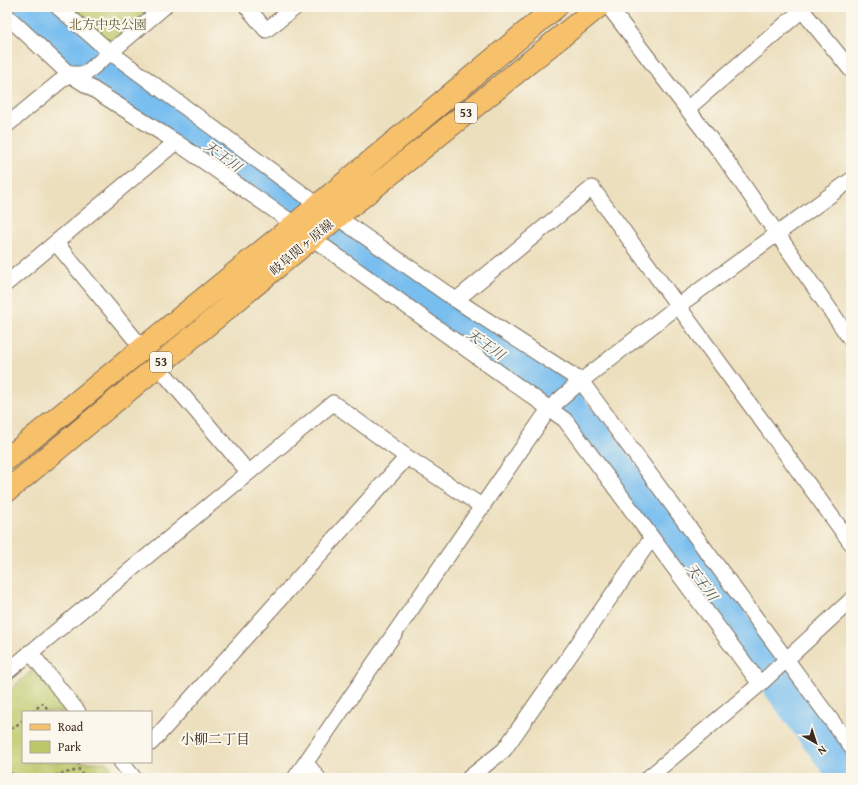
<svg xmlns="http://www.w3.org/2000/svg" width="858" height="785" viewBox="0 0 858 785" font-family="'Gentium Book Plus','Noto Serif JP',serif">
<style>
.green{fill:#bbc869;stroke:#7b7944}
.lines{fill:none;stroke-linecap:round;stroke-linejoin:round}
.river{stroke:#78beef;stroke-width:33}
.minor-casing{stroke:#796956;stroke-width:17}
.primary-casing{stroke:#796956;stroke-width:24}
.path{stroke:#796956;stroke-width:2.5;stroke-dasharray:3 3;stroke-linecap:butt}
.minor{stroke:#fff;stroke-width:15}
.primary{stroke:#f7c06b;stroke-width:22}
.labels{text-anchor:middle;stroke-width:4;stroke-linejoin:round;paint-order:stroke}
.shield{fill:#fbf7ec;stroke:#75685c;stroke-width:1}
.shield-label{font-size:12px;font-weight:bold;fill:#3b2a1e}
.park-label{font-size:13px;fill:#615934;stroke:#fbf7ec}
.street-label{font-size:13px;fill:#3b2a1e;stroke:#fbf7ec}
.water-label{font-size:14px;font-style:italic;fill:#4d565d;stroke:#fbf7ec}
.neighbourhood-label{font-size:14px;fill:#3b2a1e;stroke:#fbf7ec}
</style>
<rect width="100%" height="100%" fill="#fbf7ec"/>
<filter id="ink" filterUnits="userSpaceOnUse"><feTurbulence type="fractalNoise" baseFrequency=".025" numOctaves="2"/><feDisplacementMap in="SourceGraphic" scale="8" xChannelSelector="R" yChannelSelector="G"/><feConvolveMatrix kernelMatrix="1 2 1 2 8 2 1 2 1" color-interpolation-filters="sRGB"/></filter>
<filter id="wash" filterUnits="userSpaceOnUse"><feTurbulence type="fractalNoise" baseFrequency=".012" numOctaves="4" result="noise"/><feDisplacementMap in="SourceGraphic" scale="16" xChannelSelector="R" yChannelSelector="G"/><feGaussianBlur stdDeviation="0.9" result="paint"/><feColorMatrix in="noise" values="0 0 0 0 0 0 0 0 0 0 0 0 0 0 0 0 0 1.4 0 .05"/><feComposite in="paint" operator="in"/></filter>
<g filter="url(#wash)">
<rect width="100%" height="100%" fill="#ecdfbd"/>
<path class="green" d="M65 7H152L108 44Z
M34 669 68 712H23V762H106L119 778H7V693Z"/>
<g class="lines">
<path class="river" d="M29 7 84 57 557 394 595 435 847 778"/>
</g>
</g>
<g filter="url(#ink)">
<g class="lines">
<g class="minor-casing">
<path id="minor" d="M58 7 110 52 318 205
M247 7 266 30 296 7
M609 7 721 153 851 340
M7 16 69 74 176 142 294 224
M687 109 802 10 851 70
M7 125 69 74H85L164 7
M337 217 456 300 581 381 851 747
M312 238 565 420 760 684
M56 243 143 349
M7 283 176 142
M456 300 592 188 851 543
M157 365 248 472
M30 652 78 712
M7 672 333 403 407 457 483 507
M151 743 407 457
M121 762 134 778
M306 763 318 778
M295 778 549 409 581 381 678 306 851 180
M469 778 504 750 651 539
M648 778 760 684 851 600"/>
</g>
<g class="primary-casing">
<path id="primary" d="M7 459 299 221 556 7
M7 491 337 217 598 7"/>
</g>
<path class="path" d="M32 712 43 703 50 712
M7 733 23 720
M79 762V770L86 778
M7 768 15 778
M26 778H43
M43 778 79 770"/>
<use href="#minor" class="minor"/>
<use href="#primary" class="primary"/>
</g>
</g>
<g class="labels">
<g class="shield">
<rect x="455" y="103" width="22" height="20" rx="3"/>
<rect x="150" y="352" width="22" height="20" rx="3"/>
</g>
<g class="shield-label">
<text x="466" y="117">53</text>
<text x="161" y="366">53</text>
</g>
<g class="park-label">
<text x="108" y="29">北方中央公園</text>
</g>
<g class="street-label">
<text transform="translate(301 247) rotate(-40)" y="5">岐阜関ヶ原線</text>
</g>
<g class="water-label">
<text transform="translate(223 156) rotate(36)" y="5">天王川</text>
<text transform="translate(486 344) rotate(36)" y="5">天王川</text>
<text transform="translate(702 582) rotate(54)" y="5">天王川</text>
</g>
<g class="neighbourhood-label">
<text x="215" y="744">小柳二丁目</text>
</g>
</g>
<rect width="858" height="785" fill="none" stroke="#fbf7ec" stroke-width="24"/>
<rect x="22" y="711" width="130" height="52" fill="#fbf7ec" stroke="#aea59a"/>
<rect x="30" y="724" width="20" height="6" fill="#f7c06b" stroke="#aea59a"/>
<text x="58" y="731" font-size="12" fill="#3b2a1e">Road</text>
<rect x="30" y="741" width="20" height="12" fill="#bbc869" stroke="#aea59a"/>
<text x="58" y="751" font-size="12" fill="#3b2a1e">Park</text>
<g transform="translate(816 743) rotate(141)" stroke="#fbf7ec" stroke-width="3" paint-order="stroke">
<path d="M0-3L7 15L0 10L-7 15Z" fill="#3b2a1e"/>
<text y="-6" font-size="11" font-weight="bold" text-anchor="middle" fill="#3b2a1e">N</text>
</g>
</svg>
